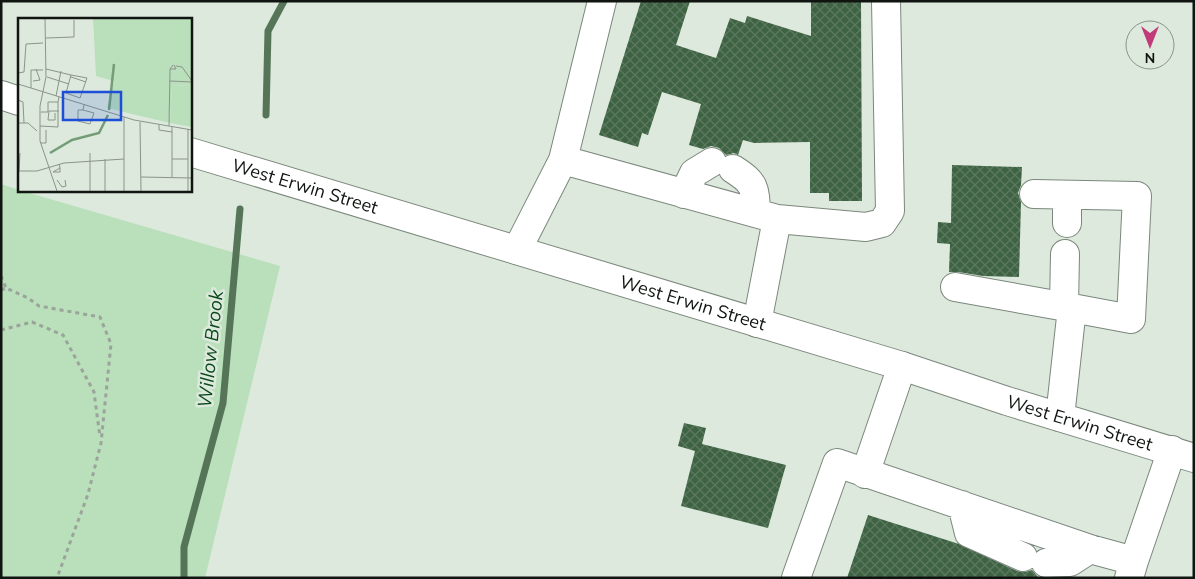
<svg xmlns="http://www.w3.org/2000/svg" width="1195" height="579" viewBox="0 0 1195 579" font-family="Mulish,sans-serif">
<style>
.green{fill:#b9dfbb}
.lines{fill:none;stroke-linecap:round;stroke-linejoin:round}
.stream{stroke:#567458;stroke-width:7}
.building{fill:url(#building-cross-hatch)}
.minor-casing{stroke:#7b877c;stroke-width:30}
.major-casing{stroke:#7b877c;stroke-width:30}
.path{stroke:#9aa49a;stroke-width:3;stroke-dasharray:4 4;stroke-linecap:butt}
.minor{stroke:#fff;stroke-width:28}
.major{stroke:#fff;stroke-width:28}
.labels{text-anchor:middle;stroke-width:5;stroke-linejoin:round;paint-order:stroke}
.street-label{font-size:18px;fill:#111511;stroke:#dce9dc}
.water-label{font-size:19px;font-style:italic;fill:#0a491a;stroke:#dce9dc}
.inset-river{fill:none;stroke:#749c77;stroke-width:2.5}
.inset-road{fill:none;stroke:#8b948b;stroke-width:1}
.view{fill:#1d4ed8;fill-opacity:0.15;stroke:#1d4ed8;stroke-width:2.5}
.inset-edge{fill:none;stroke:#111511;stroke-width:2.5}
</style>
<defs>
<pattern id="building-cross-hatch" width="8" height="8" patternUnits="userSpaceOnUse" patternTransform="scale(1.25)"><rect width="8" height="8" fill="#3e6342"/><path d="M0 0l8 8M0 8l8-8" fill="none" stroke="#5c7860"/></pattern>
</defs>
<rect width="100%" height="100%" fill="#dce9dc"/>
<path class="green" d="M1 184 19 190 280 266 205 578H1Z"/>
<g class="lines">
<path class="stream" d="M266 115 268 31 284 1
M184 578V547L223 403 240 209"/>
</g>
<path class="building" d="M641 1H690L676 45 716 58 730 18 745 23 747 16 811 36V1H861L862 201H829V193H810V142L754 143 743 140 738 155 734 153 726 155 719 148 711 146 703 149 689 145 701 104 662 92 648 135 642 133 638 147 599 135Z
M952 165 1022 167 1021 185 1018 193 1021 202 1019 277 983 276 958 272H949L950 244 937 243 938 222 951 223Z
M684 423 706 428 702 444 786 465 768 528 681 506 695 451 678 446Z
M868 515 959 544 1017 571 1025 572 1032 570 1038 577 1043 578H847Z"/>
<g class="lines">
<g class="minor-casing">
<path id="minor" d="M602 1 563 160 777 219 866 227 882 223 890 211 886 1
M733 169C755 183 755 187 756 213
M684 194 694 173 712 162
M1034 194 1137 196 1131 319 1072 308
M1067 223V195
M517 250 563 160
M955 287 1072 308 1060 417
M1064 307 1065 254
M757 323 777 219
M865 474 902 366
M962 505 969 533 1023 557
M1046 563 1070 562 1090 549
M796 578 837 463 1090 549 1134 561
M1129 578 1134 561 1172 450"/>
</g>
<g class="major-casing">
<g id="major">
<path d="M1 95 19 101"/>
<path id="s1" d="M190 152 902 366 1007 401 1194 458"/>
</g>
</g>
<path class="path" d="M1 276 6 288
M1 290 6 288 28 298 39 306 100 317 111 344 101 443 88 494 57 578
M1 330 32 322 63 335 94 392 100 437"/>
<use href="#minor" class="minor"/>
<use href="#major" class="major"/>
</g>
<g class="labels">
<g class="street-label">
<text dy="6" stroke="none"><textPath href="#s1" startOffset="120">West Erwin Street</textPath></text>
<text dy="6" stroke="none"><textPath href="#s1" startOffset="525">West Erwin Street</textPath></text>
<text dy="6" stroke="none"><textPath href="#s1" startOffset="930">West Erwin Street</textPath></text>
</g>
<g class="water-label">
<text transform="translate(210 349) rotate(-84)" y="7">Willow Brook</text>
</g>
</g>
<g transform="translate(18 18)">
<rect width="174" height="174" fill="#dce9dc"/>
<path d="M75 0H174V68L154 67 152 105 89 90 96 63 78 58Z" fill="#b9dfbb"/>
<path d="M154 67 174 68V109L152 105Z" fill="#b9dfbb"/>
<path class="inset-river" d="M91 92 96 46M32 135 54 122 81 115 90 97"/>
<path class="inset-road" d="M27 0 28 59 22 88V123L39 173M28 20 56 19V2M155 47 152 51H158L156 47M158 48 164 49 174 63M28 51 53 57 48 75M0 55 6 54 8 26 25 25M29 59 51 66M53 59 68 64M15 63 22 62 18 51M152 63 174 64M0 66 116 102 174 112M13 70V52H25M48 75 62 80 69 60 53 57M38 78 43 53M0 82 5 84 6 105M65 92 76 95 72 106 60 103V92H65L66 87M23 94H30V84H40L41 79M37 95V102H30L31 93H41M122 104 123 173M0 105H10L19 113M141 107V112L154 114M22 108 40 109V84M151 108 152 51M154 109V159M170 111V173M23 125H28V112M72 135V173M87 141V173M154 141H170M41 146 42 150V154H35L42 150M0 153H19L46 145 106 141M1 153 2 135M123 159 174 160M39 162 44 169 48 168 47 162M106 173V99"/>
<path class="view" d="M45 74H103V102H45Z"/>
<rect width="174" height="174" class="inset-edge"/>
</g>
<rect width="1195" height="579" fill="none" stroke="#111511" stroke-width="5"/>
<g transform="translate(1150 45) rotate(180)"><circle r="24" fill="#dce9dc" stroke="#8b948b"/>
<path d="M0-4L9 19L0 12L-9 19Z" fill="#c23a77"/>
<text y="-8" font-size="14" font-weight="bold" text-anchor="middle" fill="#111511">N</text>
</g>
</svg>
